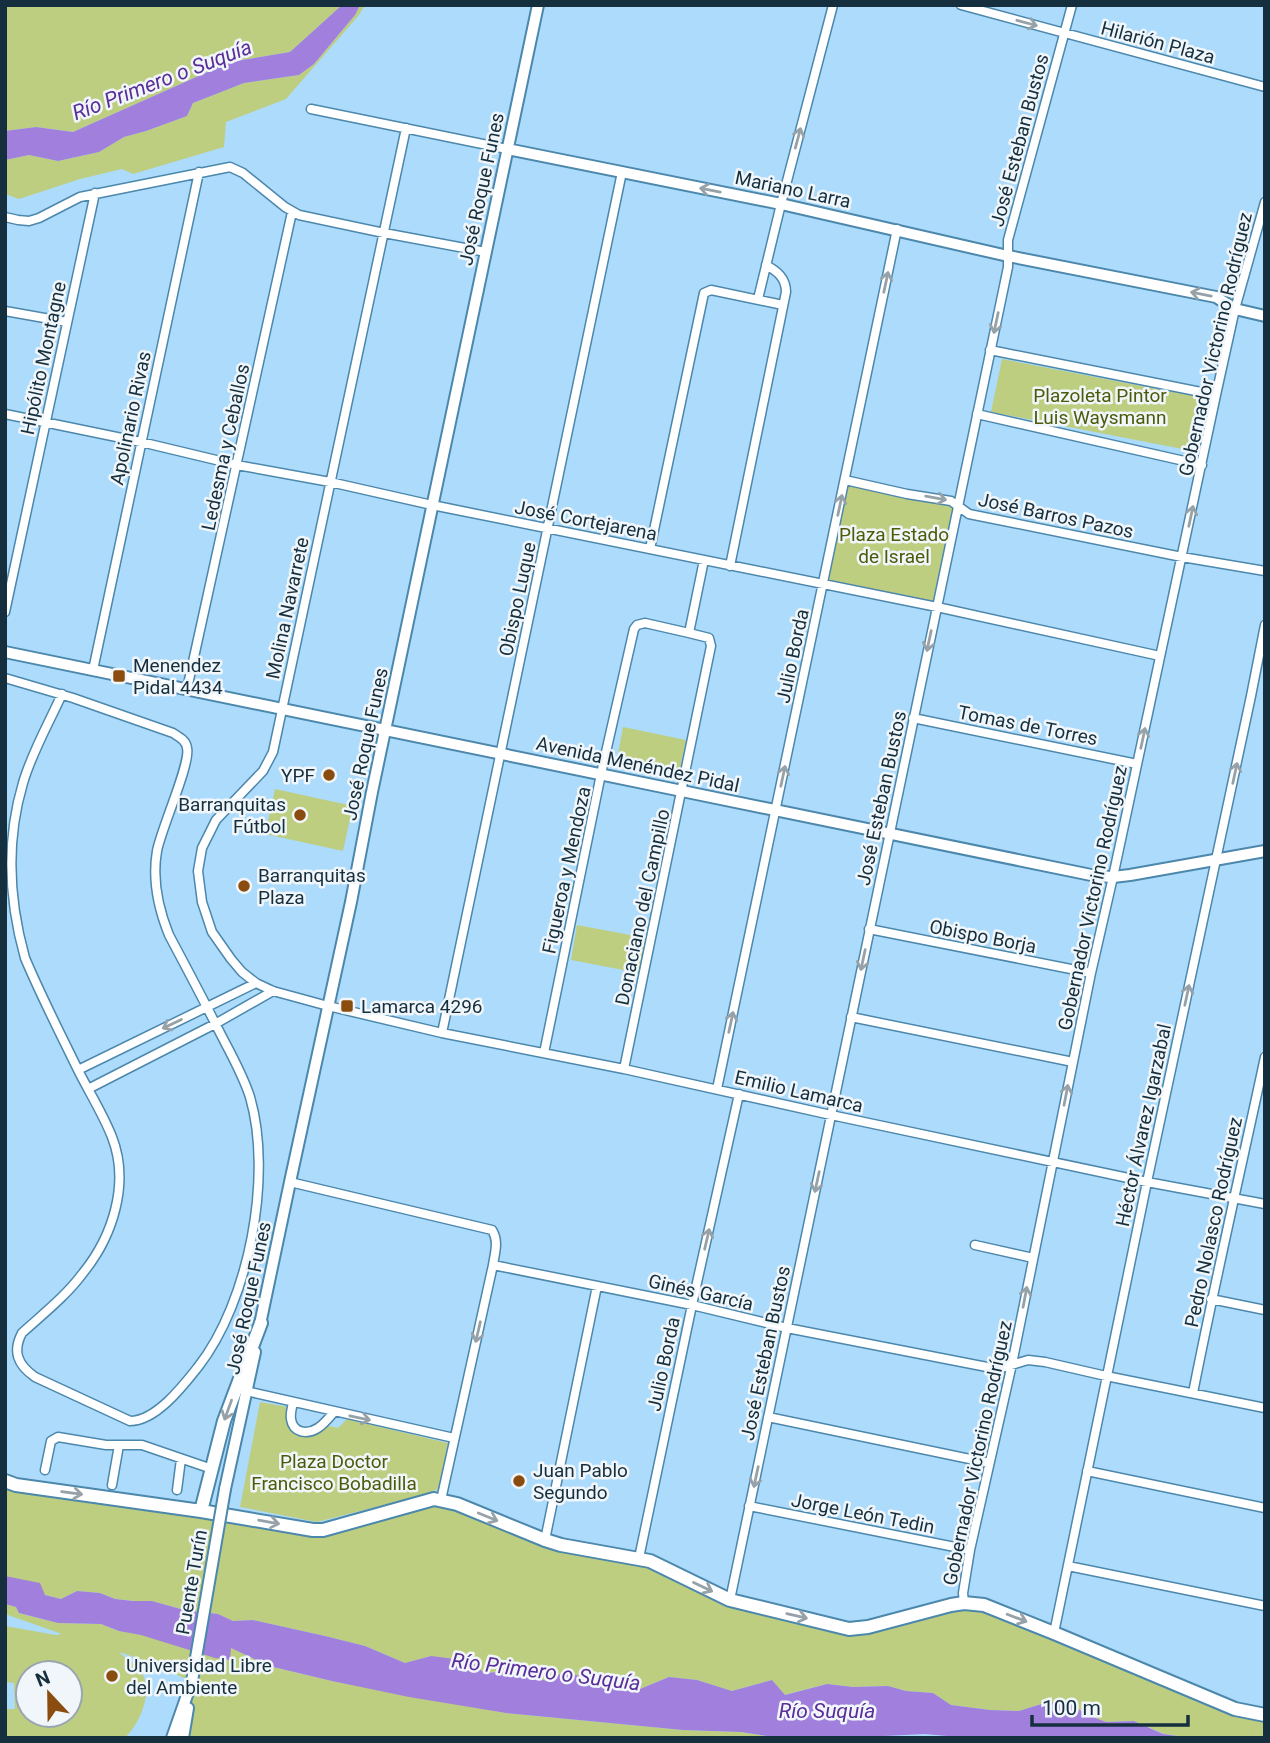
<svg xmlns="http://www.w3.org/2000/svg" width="1270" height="1743" viewBox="0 0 1270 1743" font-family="Roboto,sans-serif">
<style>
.green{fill:#bece81;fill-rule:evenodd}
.water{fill:#a080dc}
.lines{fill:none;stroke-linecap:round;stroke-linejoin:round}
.street-casing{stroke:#4c87ac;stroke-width:11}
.secondary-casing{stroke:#4c87ac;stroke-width:14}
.primary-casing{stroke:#4c87ac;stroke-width:16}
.street{stroke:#fff;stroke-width:8}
.secondary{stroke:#fff;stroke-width:10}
.primary{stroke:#fff;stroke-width:12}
.secondary-bridge-casing{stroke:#4c87ac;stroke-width:14;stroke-linecap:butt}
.secondary-bridge{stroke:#fff;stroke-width:10}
.oneway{stroke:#96a1a8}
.poi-dot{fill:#8a4c0f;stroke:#f0f6fa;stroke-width:2.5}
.labels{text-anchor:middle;stroke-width:5;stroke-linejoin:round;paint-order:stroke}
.street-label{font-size:19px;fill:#162f3e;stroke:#f0f6fa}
.park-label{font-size:19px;fill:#4e5a09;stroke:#f0f6fa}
.poi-label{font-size:19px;fill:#162f3e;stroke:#f0f6fa;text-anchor:start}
.water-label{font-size:21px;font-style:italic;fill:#5b2d99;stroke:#f0f6fa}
</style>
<rect width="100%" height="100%" fill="#acdbfc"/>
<path class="green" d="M5 5H342L290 52 230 62 73 132 36 127 5 131Z
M360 5H365L359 15 286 99 226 122 224 147 133 174 122 169 80 179 19 199 5 194V160L29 155 58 161 99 152 124 137 146 131 187 116 193 103 244 83 299 75 314 64 355 15Z
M1002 359 1209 399 1198 452 991 412Z
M845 480 958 506 937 607 823 584Z
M623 727 686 740 678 778 616 765Z
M275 789 353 806 343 851 265 834Z
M577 925 646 938 639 973 571 960Z
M260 1402 288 1407C287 1419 287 1439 305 1434 312 1432 319 1426 326 1426 330 1426 334 1427 338 1428L347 1419 448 1443 439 1488 431 1493 317 1522 240 1507Z
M5 1481 313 1530 434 1499 545 1540 639 1558 730 1600 849 1629 964 1603 1265 1715V1738H1192L1164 1734 1134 1721 1106 1722 1085 1714 1070 1702H1048L1019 1711 990 1710 951 1705 933 1693 906 1691 888 1686 853 1687 827 1684 784 1695 772 1680 732 1691 697 1680 669 1677 640 1689 607 1683 547 1681 512 1671 484 1673 431 1656 405 1663 365 1646 325 1636 253 1620 233 1621 218 1614 184 1610 152 1601H134L115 1599 100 1593 77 1591 61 1599 45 1595 15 1579 5 1576Z
M5 1604 16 1607 19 1613 58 1623 101 1624 119 1631 230 1647 269 1666 332 1681 506 1713 683 1730 741 1732 780 1738H183L191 1681 143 1660 119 1652C123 1657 132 1661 137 1666 156 1686 142 1721 125 1738H5V1709H15L14 1683 5 1682V1626L56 1635 62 1634 5 1614ZM28 1673H70V1715H28Z"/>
<path class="water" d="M342 5H360L355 15 314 64 299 75 244 83 193 103 187 116 146 131 124 137 99 152 58 161 29 155 5 160V131L36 127 73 132 230 62 290 52Z
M5 1576 40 1583 45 1595 61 1599 77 1591 100 1593 115 1599 133 1601H152L184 1610 218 1614 233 1621 253 1620 325 1636 365 1646 405 1663 431 1656 471 1661 484 1673 512 1671 547 1681 564 1672 607 1683 640 1689 669 1677 697 1680 732 1691 772 1680 785 1695 827 1684 853 1687 888 1686 906 1691 933 1693 951 1705 990 1710 1019 1711 1048 1702H1070L1085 1714 1106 1722 1134 1721 1163 1734 1192 1738H969L925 1734 844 1738H780L741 1732 683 1730 506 1713 409 1697 332 1681 269 1666 231 1648 230 1660 215 1658 141 1635 119 1631 101 1624 58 1623 19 1613 16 1607 5 1604Z"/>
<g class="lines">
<g class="street-casing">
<path id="street" d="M961 5 1265 87
M311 109 507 149
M406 128 273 752 263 771 216 820 202 848 198 871 202 902 212 932 231 959 242 972 256 983 273 991 328 1006 442 1033 624 1069 831 1115 1147 1182 1265 1204
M5 217 18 220 29 221 39 218 80 197 230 167 243 173 285 207 299 215 384 233 486 252
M758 299 781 204 833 5
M5 311 67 322
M990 350 1216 395
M5 414 141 442 237 465 330 482 432 505 937 607 1160 656
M977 414 1202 465
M845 480 907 494 951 501 969 514 1182 557 1265 571
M650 549 704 293 711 290 783 305
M730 566 786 292C786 278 777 271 766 265
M5 612 95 193
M93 670 199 172
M5 678 73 698 173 733C179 737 186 740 187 748 191 763 161 829 157 851 152 880 158 908 169 935 185 965 201 995 216 1025 228 1049 242 1072 250 1097 273 1176 249 1302 198 1367 183 1386 156 1421 130 1421L35 1377C18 1365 12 1352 22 1333 43 1314 66 1296 83 1273 113 1236 130 1183 112 1137 103 1114 89 1092 78 1070 60 1033 41 996 25 958 9 901 6 840 23 783 32 752 49 723 62 694
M187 689 292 212
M913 718 1137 764
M869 929 1091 973
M851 1017 1073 1062
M442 1033 622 172
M544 1053 601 774 634 629 637 625 645 623 689 633
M624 1069 711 646 709 638 689 633 704 560
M78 1070 256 983
M88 1089 215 1024 273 991
M717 1089 897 229
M290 1182 492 1230C499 1241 495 1252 493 1265L692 1305 787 1328 992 1368H1001L1028 1360 1045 1362 1106 1376 1265 1408
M975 1245 1033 1258
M1211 1299 1265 1310
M246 1391 454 1438
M1193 1393C1215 1281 1241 1169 1265 1057
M293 1402C292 1408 290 1413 291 1419 293 1433 307 1435 318 1428 324 1424 329 1418 334 1412
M768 1417 989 1463
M45 1470 51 1441 58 1437 106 1445H142L212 1469
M1087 1471 1265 1508
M112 1485 119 1445
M177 1490 181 1459
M441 1500 493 1265
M749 1506 970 1550
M545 1540 597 1286
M639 1558 692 1305 739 1094
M1068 1566 1265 1606
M730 1600 1008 267V240L1072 5
M964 1603 963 1593 970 1550 1012 1364 1091 973 1113 877 1216 395 1235 309 1265 202
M1054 1633 1147 1182 1251 696 1265 625"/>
</g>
<g class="secondary-casing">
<path id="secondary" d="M507 149 781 204 1008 256 1216 297 1235 309 1265 316
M5 652 682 791 1096 876 1113 877 1130 875 1265 851
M259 1329 290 1182 351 902 372 792 538 5
M225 1489 255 1352
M172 1738 192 1681
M183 1738 188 1708"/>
</g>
<g class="primary-casing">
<path id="primary" d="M5 1481 16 1485 201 1511 313 1530H323L434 1499 457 1504 545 1540 561 1545 650 1561 730 1600 849 1629 868 1627 951 1605 964 1603 984 1605 1054 1633 1235 1709 1265 1715
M201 1511 224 1421 261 1323"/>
</g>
<use href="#street" class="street"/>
<use href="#secondary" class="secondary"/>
<use href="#primary" class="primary"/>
<g class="secondary-bridge-casing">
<path id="secondary-bridge" d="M192 1681 225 1489"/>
</g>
<use href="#secondary-bridge" class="secondary-bridge"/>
</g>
<defs><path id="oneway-shaft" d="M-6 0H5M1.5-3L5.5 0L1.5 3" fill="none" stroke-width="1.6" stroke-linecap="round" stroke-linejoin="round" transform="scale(1.75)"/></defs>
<g class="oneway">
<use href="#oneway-shaft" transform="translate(1027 23) rotate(15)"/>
<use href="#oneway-shaft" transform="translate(798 138) rotate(-75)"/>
<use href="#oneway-shaft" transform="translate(710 190) rotate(-169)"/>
<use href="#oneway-shaft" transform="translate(886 282) rotate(-78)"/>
<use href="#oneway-shaft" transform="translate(1201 294) rotate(-169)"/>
<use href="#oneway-shaft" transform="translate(996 323) rotate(102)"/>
<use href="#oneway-shaft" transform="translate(936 498) rotate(10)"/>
<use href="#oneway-shaft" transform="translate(840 505) rotate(-78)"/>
<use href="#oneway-shaft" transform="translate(1191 516) rotate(-78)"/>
<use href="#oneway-shaft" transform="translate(929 641) rotate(102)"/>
<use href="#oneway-shaft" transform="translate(1143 738) rotate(-78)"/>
<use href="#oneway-shaft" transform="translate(1235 773) rotate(-78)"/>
<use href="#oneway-shaft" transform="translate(783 776) rotate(-78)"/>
<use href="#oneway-shaft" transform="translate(863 960) rotate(102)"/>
<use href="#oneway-shaft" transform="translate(1187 995) rotate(-78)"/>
<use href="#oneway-shaft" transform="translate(731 1022) rotate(-78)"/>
<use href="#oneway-shaft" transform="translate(172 1024) rotate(154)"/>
<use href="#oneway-shaft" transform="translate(1066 1095) rotate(-79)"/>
<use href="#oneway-shaft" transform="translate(817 1182) rotate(102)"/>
<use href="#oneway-shaft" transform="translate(707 1239) rotate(-77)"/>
<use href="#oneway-shaft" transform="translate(1025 1297) rotate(-79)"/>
<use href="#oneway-shaft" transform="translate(478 1332) rotate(103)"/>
<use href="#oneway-shaft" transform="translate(228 1410) rotate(110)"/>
<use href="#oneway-shaft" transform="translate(360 1418) rotate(12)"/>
<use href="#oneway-shaft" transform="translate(756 1477) rotate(102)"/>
<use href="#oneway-shaft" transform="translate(72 1493) rotate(8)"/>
<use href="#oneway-shaft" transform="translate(488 1517) rotate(22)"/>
<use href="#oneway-shaft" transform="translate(269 1522) rotate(10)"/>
<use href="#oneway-shaft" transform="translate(703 1587) rotate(26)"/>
<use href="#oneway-shaft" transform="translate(797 1616) rotate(13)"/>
<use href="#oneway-shaft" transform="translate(1017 1618) rotate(21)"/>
</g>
<g class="poi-dot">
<rect x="112" y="669" width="14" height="14" rx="3.5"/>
<circle cx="329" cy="775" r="7"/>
<circle cx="300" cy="815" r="7"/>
<circle cx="244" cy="886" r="7"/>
<rect x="340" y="999" width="14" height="14" rx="3.5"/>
<circle cx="519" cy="1481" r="7"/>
<circle cx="112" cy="1676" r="7"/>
</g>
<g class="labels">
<g class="street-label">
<text transform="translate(1158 42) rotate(15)" y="7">Hilarión Plaza</text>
<text transform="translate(1019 140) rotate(-75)" y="7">José Esteban Bustos</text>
<text transform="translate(481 189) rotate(-78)" y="7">José Roque Funes</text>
<text transform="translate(793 189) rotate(12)" y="7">Mariano Larra</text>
<text transform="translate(1215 344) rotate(-77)" y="7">Gobernador Victorino Rodríguez</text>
<text transform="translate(43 358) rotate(-78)" y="7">Hipólito Montagne</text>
<text transform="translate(130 418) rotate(-78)" y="7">Apolinario Rivas</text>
<text transform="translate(225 447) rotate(-78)" y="7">Ledesma y Ceballos</text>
<text transform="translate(1056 515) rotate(12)" y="7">José Barros Pazos</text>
<text transform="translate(586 520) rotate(11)" y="7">José Cortejarena</text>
<text transform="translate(517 599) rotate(-78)" y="7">Obispo Luque</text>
<text transform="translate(287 608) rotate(-78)" y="7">Molina Navarrete</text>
<text transform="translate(792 656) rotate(-78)" y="7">Julio Borda</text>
<text transform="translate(1028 725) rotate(11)" y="7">Tomas de Torres</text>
<text transform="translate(365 744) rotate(-78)" y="7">José Roque Funes</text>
<text transform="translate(638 764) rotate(12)" y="7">Avenida Menéndez Pidal</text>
<text transform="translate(881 798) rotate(-78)" y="7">José Esteban Bustos</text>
<text transform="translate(566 870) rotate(-78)" y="7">Figueroa y Mendoza</text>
<text transform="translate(1092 898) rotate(-78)" y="7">Gobernador Victorino Rodríguez</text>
<text transform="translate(642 907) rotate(-78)" y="7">Donaciano del Campillo</text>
<text transform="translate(983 936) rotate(11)" y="7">Obispo Borja</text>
<text transform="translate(799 1091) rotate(13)" y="7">Emilio Lamarca</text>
<text transform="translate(1143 1125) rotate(-78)" y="7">Héctor Álvarez Igarzabal</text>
<text transform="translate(1213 1222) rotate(-78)" y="7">Pedro Nolasco Rodríguez</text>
<text transform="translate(701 1292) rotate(13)" y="7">Ginés García</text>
<text transform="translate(248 1298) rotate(-78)" y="7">José Roque Funes</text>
<text transform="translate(765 1353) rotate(-78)" y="7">José Esteban Bustos</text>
<text transform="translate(663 1364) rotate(-78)" y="7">Julio Borda</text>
<text transform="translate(977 1453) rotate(-78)" y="7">Gobernador Victorino Rodríguez</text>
<text transform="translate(863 1513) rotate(11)" y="7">Jorge León Tedin</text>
<text transform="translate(191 1582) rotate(-80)" y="7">Puente Turín</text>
</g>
<g class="park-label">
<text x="1100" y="402">Plazoleta Pintor<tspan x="1100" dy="22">Luis Waysmann</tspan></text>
<text x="894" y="541">Plaza Estado<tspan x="894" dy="22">de Israel</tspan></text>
<text x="334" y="1468">Plaza Doctor<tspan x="334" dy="22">Francisco Bobadilla</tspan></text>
</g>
<g class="poi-label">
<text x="133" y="672">Menendez<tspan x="133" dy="22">Pidal 4434</tspan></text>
<text x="315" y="782" text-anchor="end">YPF</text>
<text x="286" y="811" text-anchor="end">Barranquitas<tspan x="286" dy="22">Fútbol</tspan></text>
<text x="258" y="882">Barranquitas<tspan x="258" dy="22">Plaza</tspan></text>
<text x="361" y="1013">Lamarca 4296</text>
<text x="533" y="1477">Juan Pablo<tspan x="533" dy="22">Segundo</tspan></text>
<text x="126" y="1672">Universidad Libre<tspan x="126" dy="22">del Ambiente</tspan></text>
</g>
<g class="water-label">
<text transform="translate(162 80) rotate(-21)" y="7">Río Primero o Suquía</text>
<text transform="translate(546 1672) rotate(7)" y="7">Río Primero o Suquía</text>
<text x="827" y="1718">Río Suquía</text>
</g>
</g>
<rect width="1270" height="1743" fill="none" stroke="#162f3e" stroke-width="14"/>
<g transform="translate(49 1694) rotate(338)"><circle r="33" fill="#f0f6fa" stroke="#99a6af" stroke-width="2"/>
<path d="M0-5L12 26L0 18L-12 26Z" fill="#8a4c0f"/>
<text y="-10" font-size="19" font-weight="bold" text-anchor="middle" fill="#162f3e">N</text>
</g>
<path d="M1032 1715v10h156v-10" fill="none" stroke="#162f3e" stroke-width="3.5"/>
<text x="1042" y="1715" font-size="21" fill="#162f3e" stroke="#f0f6fa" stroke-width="5" paint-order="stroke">100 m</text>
</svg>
